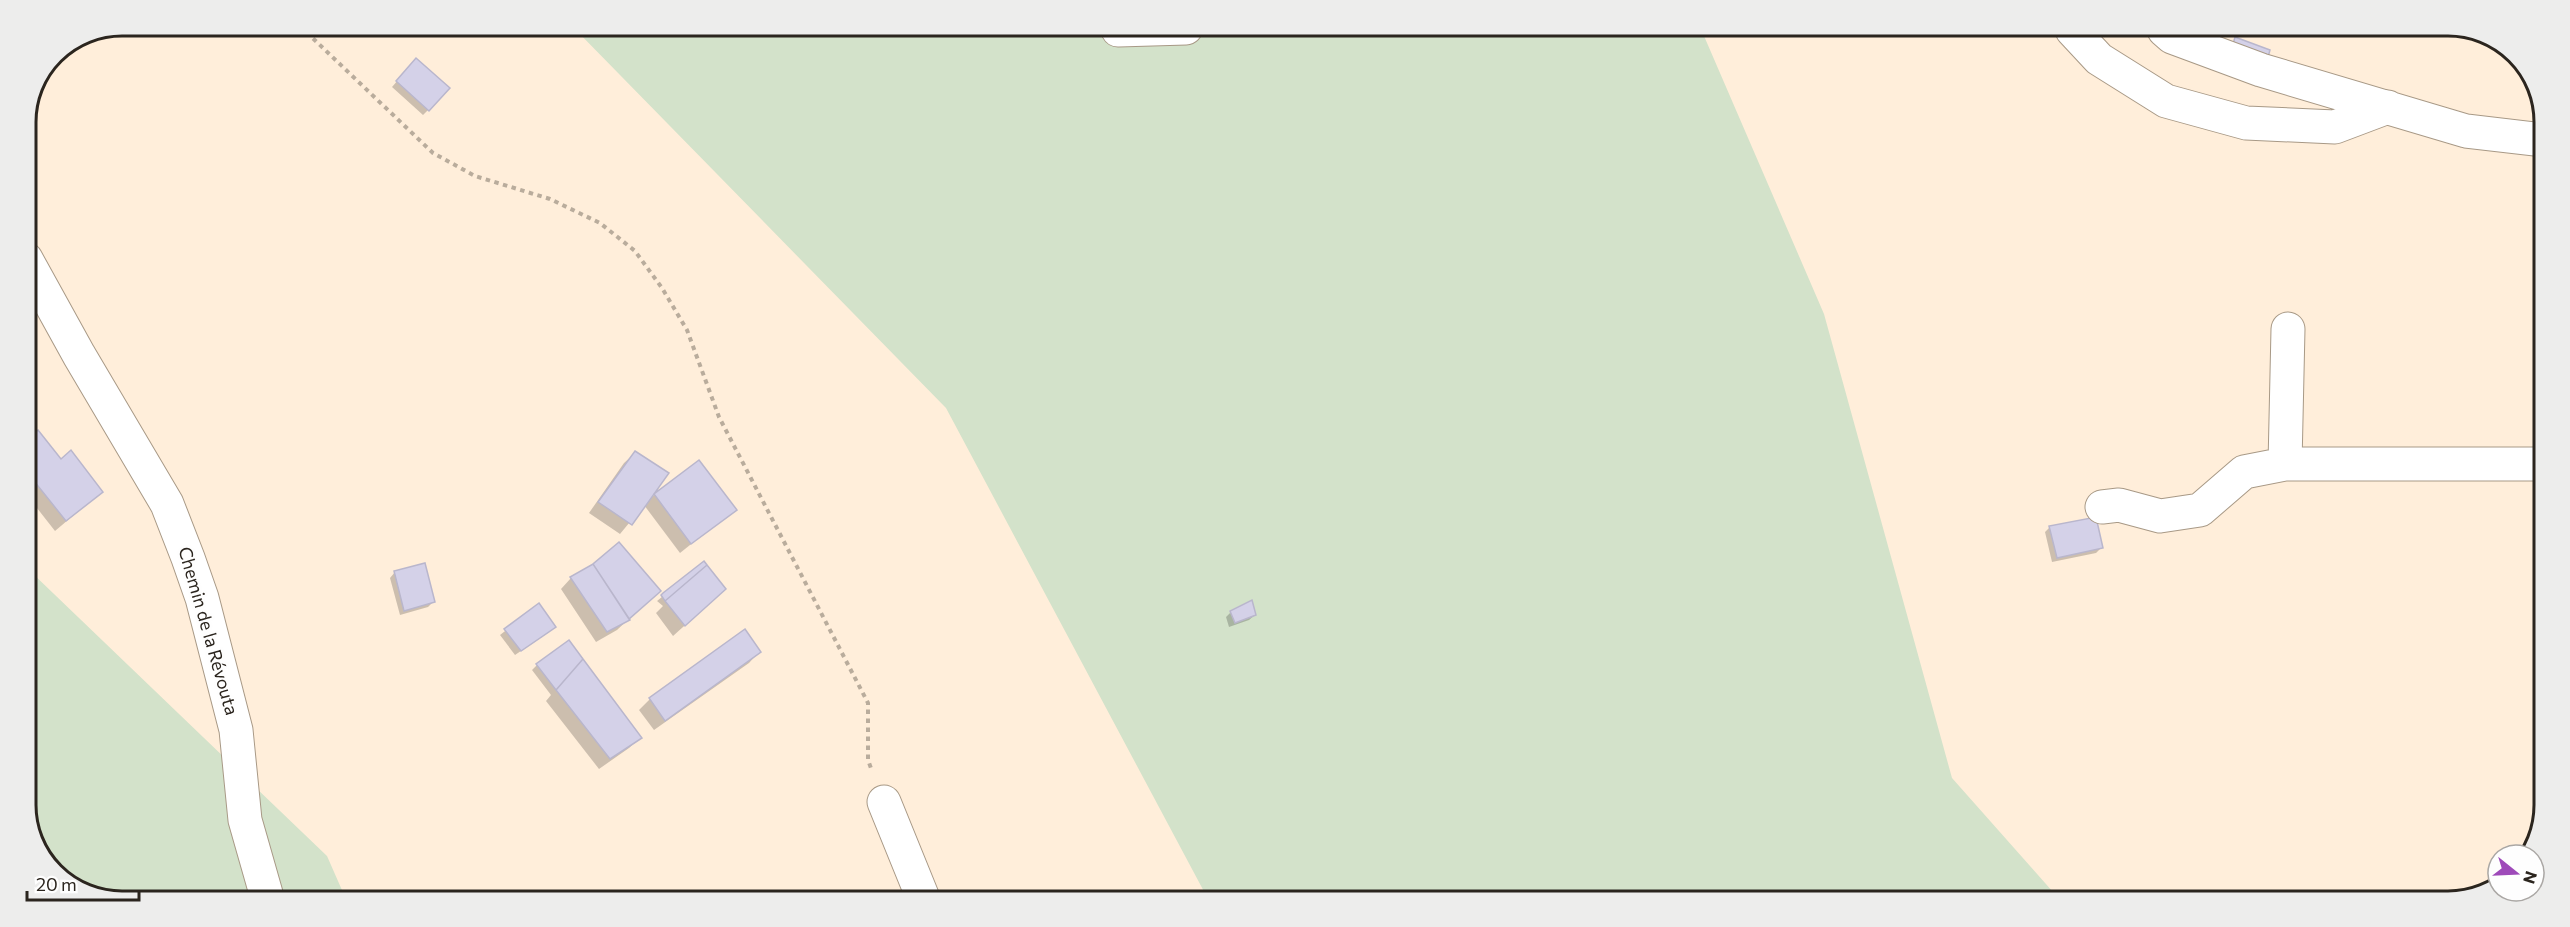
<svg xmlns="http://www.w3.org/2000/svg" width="2570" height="927" viewBox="0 0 2570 927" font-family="Commissioner,sans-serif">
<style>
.green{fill:#d3e2ca}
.shadow{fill:#0003}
.building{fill:#d4d1e8;stroke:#b9b6cc;stroke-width:1.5}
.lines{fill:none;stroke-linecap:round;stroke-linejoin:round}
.minor-casing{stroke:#a89986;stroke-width:35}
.path{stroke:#b9ac9c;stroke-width:4;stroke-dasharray:4.5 4.5;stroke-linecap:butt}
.minor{stroke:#fff;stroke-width:33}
.labels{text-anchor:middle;stroke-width:6;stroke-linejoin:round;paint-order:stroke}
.street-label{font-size:18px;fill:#2b251e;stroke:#fefefe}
.rim{fill:none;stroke:#2b251e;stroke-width:3}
</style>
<rect width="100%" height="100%" fill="#ffeeda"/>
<path class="green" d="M572 26 1701 29 1824 314 1952 778 2061 901 1208 899 946 408Z
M26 570H29L327 856 345 897H91L46 864 26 812Z"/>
<path class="shadow" d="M411 65 428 110 423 115 392 87Z
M38 432 61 461 101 492 55 531 26 494V442Z
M635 453 649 499 698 462 735 509 680 553 644 505 620 534 589 513 624 463Z
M2050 527 2101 548 2096 553 2052 562 2045 532Z
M704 563 713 600 673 636 656 613 663 606 657 601Z
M395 572 433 602 428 607 400 615 390 578Z
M571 578 648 601 617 630 596 642 561 589Z
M539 605 549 632 515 655 500 635Z
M1231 612 1255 615 1249 620 1229 627 1226 617Z
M759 652 749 663 654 730 639 710 650 699Z
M537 665 640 738 629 748 599 769 546 701 551 695 532 670Z"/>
<path class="building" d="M2235 37 2270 50 2267 61 2232 48Z
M416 58 450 88 429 111 396 81Z
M38 430 61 459 71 450 103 492 66 521 26 471V440Z
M635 451 669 473 632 525 598 502Z
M699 460 737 510 691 544 654 494Z
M2096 517 2103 548 2057 558 2049 526Z
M619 542 661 591 629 619 593 564Z
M704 561 707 565 665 601 661 595 663 593Z
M425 563 435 602 404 611 394 571Z
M593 564 630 620 607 632 570 577Z
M707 565 726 589 685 626 665 601Z
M1252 600 1256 615 1235 623 1230 611Z
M539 603 556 627 521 651 504 629Z
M745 629 761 652 665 721 649 698Z
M569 640 583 659 556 690 536 664Z
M583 659 642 738 610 759 556 690Z"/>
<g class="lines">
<g class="minor-casing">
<path id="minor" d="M1117 28 1118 30 1186 28
M2072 30 2099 59 2166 101 2246 123 2335 127 2388 107
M2164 30 2172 37 2261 70 2466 131 2544 140
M26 259 79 355 167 504 188 558 202 598 236 730 245 820 267 897
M2285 464 2288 329
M2102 507 2119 505 2160 516 2200 510 2244 472 2285 464H2542
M884 802 923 898"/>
</g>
<path class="path" d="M300 26 433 153 475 176 550 199 600 223 635 251 662 288 687 330 719 417 868 703V760L872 771"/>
<use href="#minor" class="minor"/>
</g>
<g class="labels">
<g class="street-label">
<text transform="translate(208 631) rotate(74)" y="6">Chemin de la Révouta</text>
</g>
</g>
<path d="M0 0H2570V927H0ZM122 36H2448A86 86 0 0 1 2534 122V805A86 86 0 0 1 2448 891H122A86 86 0 0 1 36 805V122A86 86 0 0 1 122 36Z" fill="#ededec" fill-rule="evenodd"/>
<path class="rim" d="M122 36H2448A86 86 0 0 1 2534 122V805A86 86 0 0 1 2448 891H122A86 86 0 0 1 36 805V122A86 86 0 0 1 122 36Z"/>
<g transform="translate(2516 873) rotate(108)"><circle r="28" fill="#fefefe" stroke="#aaa7a4" stroke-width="1.5"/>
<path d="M0-4.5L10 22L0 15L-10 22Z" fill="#9e4ab9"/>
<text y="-9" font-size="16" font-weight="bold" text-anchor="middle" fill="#2b251e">N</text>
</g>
<path d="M27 891v9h112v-9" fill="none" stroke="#2b251e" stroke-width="3"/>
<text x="36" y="891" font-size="18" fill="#2b251e" stroke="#fefefe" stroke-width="4.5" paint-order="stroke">20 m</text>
</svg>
